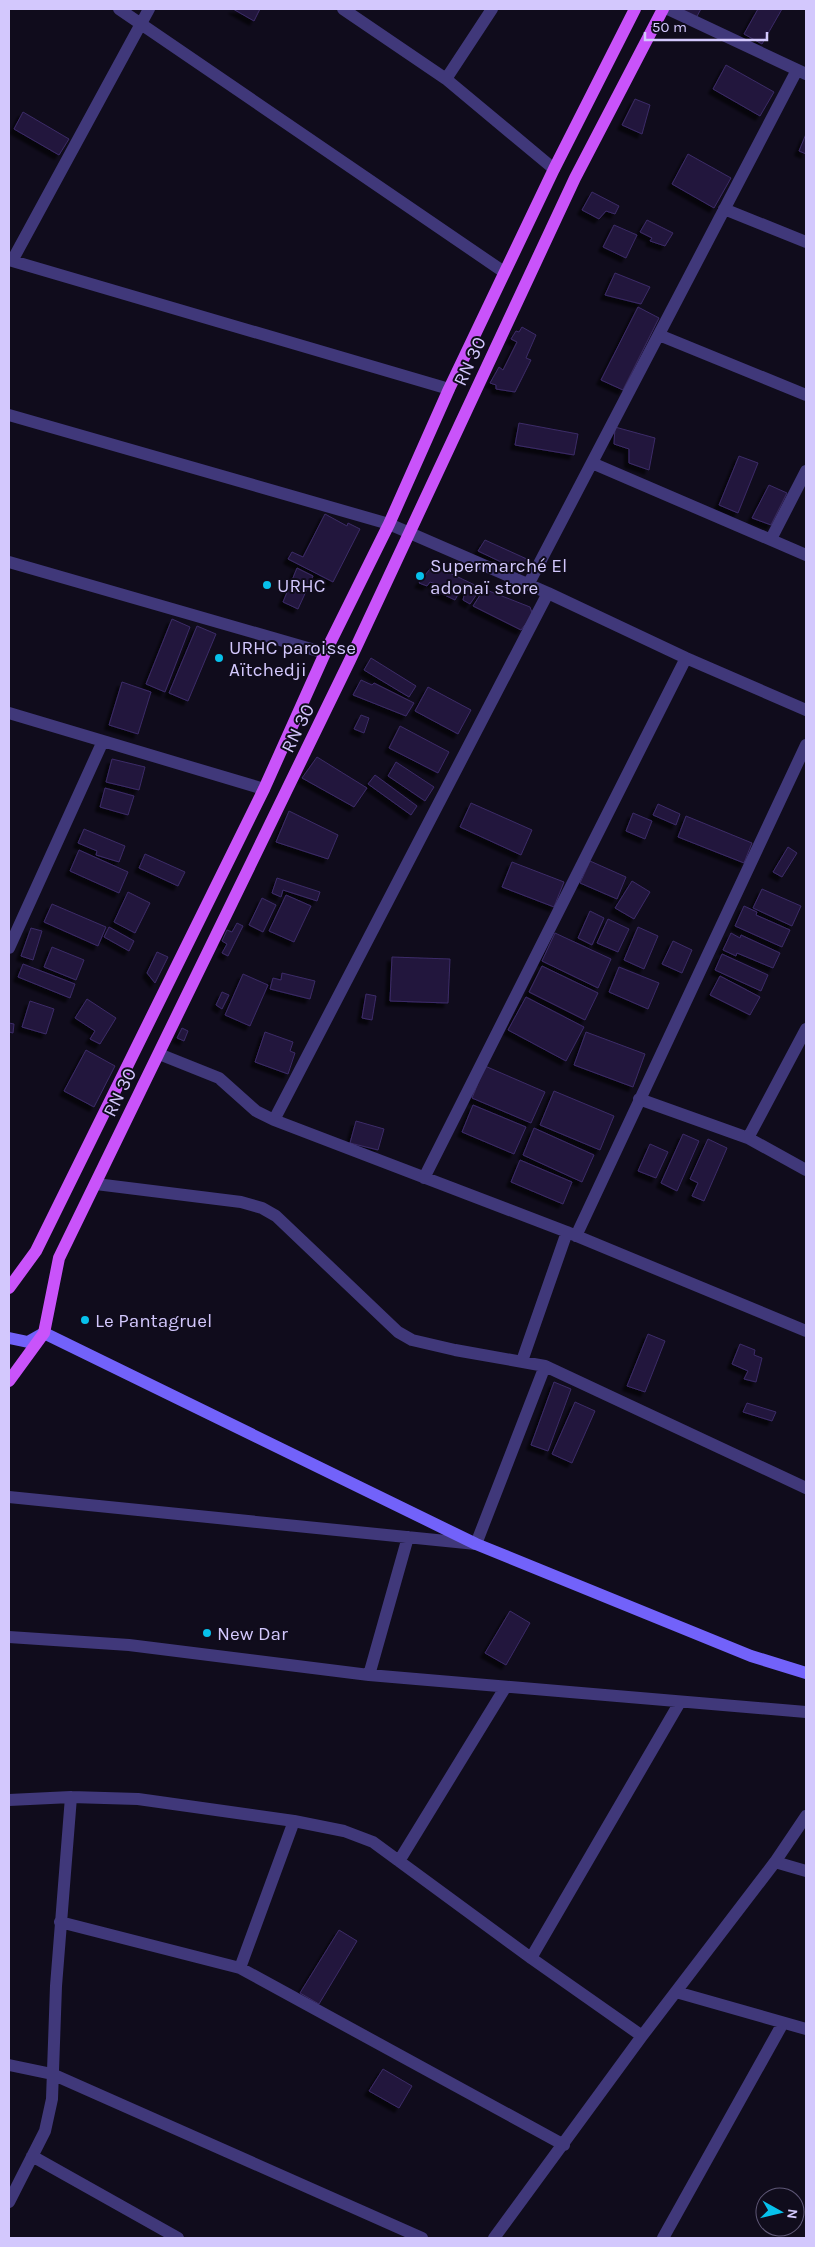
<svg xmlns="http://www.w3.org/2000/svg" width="815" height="2247" viewBox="0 0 815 2247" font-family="Karla,sans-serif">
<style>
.building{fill:#23183c;stroke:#3c2b68;filter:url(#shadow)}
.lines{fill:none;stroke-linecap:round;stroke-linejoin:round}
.street{stroke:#40387a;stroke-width:12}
.secondary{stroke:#7262fa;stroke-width:12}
.primary{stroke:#c953fa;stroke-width:12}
.poi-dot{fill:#07c1eb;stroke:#100c1c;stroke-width:2}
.labels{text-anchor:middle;stroke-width:4;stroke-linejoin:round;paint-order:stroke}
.street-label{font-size:19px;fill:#d3c8fd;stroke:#100c1c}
.poi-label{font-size:19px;fill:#d3c8fd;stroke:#100c1c;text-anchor:start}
</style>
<defs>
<filter id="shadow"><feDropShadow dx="-4.5" dy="4.5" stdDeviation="1" flood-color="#0009"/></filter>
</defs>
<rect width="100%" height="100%" fill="#100c1c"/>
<path class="building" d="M233 9H260L254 21Z
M683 9H701L696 18 684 15Z
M758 9H782L762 44 744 34Z
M726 65 774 92 760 116 713 89Z
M635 99 650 105 642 134 622 125Z
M23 112 69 139 59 155 14 129Z
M806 134V154L799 151Z
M688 154 731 178 714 208 672 184Z
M592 192 619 206 615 214 606 211 599 219 582 210Z
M647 220 673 233 665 246 650 241 652 238 640 232Z
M614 225 637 235 626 258 603 247Z
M615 273 650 287 641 304 605 295Z
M638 307 659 318 623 390 601 380Z
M522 327 536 335 526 358 531 360 515 392 496 389V385L490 383 499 367 503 370 517 342 511 339 516 331 519 332Z
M519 423 578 434 574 455 515 445Z
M615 427 655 438 649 470 629 463V449L614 444Z
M739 456 758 463 738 513 719 505Z
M769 485 787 493 771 525 752 518Z
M325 514 347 526 348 523 360 529 333 582 288 559 292 552 303 557Z
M485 540 529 560 522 572 478 551Z
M433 565 481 588 470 604 463 600 465 591 461 589 455 600 434 590 436 584 430 582 427 586 419 583Z
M297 568 313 576 298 609 283 602Z
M484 589 530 607 533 615 521 630 473 606Z
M172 619 190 627 165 692 146 684Z
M197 626 216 634 188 701 169 693Z
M371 658 416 686 409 697 364 670Z
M361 680 372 685 374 683 414 703 406 716 353 695Z
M122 682 151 692 138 734 109 725Z
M428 687 471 710 458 734 415 711Z
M361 715 369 718 364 733 354 729Z
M400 726 449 752 438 773 389 748Z
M317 757 367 788 354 807 302 778Z
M112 759 145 767 139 790 106 782Z
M396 762 434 787 425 801 388 776Z
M375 775 417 806 411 815 368 784Z
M105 788 134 796 128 815 100 807Z
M471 803 532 830 521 855 460 827Z
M658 804 680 814 676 825 653 815Z
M289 811 338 835 328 859 276 842Z
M633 813 652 821 645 839 626 831Z
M686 816 752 843 744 863 678 837Z
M84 829 125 846 119 862 96 855 97 851 78 843Z
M788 847 797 853 782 877 773 872Z
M79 850 128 872 119 893 70 871Z
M145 854 185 872 178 886 139 868Z
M590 861 626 877 617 899 580 883Z
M512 862 564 882 554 907 502 887Z
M277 878 320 892 317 901 283 890 281 897 272 893Z
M632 881 650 892 634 919 615 908Z
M762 889 801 906 792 926 753 908Z
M128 892 150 903 135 933 114 922Z
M286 895 311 906 294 942 269 931Z
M262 898 276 905 263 932 249 925Z
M52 904 106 927 98 946 44 922Z
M744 906 757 912 756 915 790 930 782 947 735 926Z
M590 911 604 918 592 945 578 938Z
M608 919 629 929 618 952 597 943Z
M237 923 243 926 228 956 222 953 227 944 222 941 227 930 232 932Z
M109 927 134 941 129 951 104 937Z
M638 927 658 936 644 969 624 960Z
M31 928 42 931 33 960 21 956Z
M555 933 611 959 598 988 542 961Z
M731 933 740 938 741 935 780 953 773 968 737 953 736 956 723 950Z
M673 941 692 950 682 973 662 964Z
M52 947 84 960 76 980 44 967Z
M157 952 168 957 155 983 147 973Z
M722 954 768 975 761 991 715 970Z
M392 957 450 959 448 1003 390 1001Z
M23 964 75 984 70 998 18 977Z
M542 966 598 993 585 1020 529 992Z
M619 967 659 983 648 1009 609 992Z
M282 973 315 981 310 999 270 989 273 978 281 980Z
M243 974 268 985 250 1026 225 1015Z
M720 976 760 997 750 1015 710 995Z
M222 992 229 995 222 1009 216 1005Z
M366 994 376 996 372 1020 362 1018Z
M526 997 584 1027 566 1061 508 1030Z
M87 999 116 1018 100 1044 90 1039 95 1031 75 1018Z
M30 1001 54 1009 46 1034 22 1027Z
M9 1023 14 1024 13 1033 9 1032Z
M182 1028 188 1031 184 1041 177 1038Z
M265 1032 293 1042 290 1051 295 1053 288 1074 255 1062Z
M586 1032 645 1054 633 1087 574 1065Z
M86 1050 115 1066 94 1107 64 1091Z
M485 1066 545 1092 531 1123 472 1098Z
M554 1091 614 1116 600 1150 540 1125Z
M473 1105 526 1127 514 1154 462 1132Z
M356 1121 384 1129 378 1150 350 1143Z
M534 1128 594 1155 582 1182 523 1155Z
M683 1134 699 1141 677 1191 661 1183Z
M708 1139 727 1148 704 1201 692 1196 698 1183 690 1179Z
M650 1144 668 1152 656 1178 638 1171Z
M520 1160 572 1182 563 1204 511 1182Z
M648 1334 665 1341 645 1392 627 1386Z
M740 1344 755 1350 754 1355 762 1358 756 1382 744 1379 748 1371 732 1364Z
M554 1382 571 1389 548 1451 531 1445Z
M575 1402 595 1411 572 1463 552 1454Z
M747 1403 776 1412 772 1421 743 1412Z
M510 1611 530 1623 506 1665 485 1653Z
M339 1930 357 1941 319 2004 300 1993Z
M383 2069 412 2086 399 2108 369 2091Z"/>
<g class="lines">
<path class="street" d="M119 9 504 272
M343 9 446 79 554 169
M668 9 806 74
M446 79 492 9
M724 209 806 242
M9 260 449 389
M12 261 149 9
M659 335 806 395
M9 415 389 524 548 593 686 658 806 710
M592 463 806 555
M771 539 806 471
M9 562 325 653
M528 585 797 70
M9 713 264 789
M9 948 103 741
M159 1054 219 1078 256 1111 274 1120 567 1232 806 1331
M639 1099 748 1138 806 1170
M274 1120 548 593
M748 1138 806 1029
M424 1178 686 658
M96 1184 241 1202 262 1208 276 1216 398 1332 412 1340 455 1350 545 1366 806 1488
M576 1236 806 745
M522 1361 567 1232
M9 1497 476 1544 545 1366
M9 1637 129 1645 369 1675 806 1712
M369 1675 408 1537
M9 1800 71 1797 138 1799 294 1821 344 1831 373 1842 531 1958 642 2036
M399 1861 505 1688
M775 1862 806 1871
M60 1922 240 1968 564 2145
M531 1958 680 1702
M240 1968 294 1821
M676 1992 806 2029
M9 2065 52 2074 422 2238
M32 2156 178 2238
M9 2202 45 2131 52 2099 56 1986 71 1797
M494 2238 642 2036 775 1862 806 1816
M663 2238 783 2023"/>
<path class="secondary" d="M9 1338 28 1342 44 1333 476 1544 751 1656 806 1673"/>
<path class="primary" d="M9 1288 36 1251 264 789 325 653 389 524 449 389 554 169 635 9
M9 1381 44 1333 59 1258 350 660 575 178 663 9"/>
</g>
<g class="poi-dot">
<circle cx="420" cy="576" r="5"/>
<circle cx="267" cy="585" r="5"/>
<circle cx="219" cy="658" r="5"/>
<circle cx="85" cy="1320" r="5"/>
<circle cx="207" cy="1633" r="5"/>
</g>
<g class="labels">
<g class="street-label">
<text transform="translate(469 361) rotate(-65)" y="7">RN 30</text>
<text transform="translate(297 728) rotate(-64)" y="7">RN 30</text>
<text transform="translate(119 1092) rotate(-64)" y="7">RN 30</text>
</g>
<g class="poi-label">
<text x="430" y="572">Supermarché El<tspan x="430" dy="22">adonaï store</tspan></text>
<text x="277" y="592">URHC</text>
<text x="229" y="654">URHC paroisse<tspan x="229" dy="22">Aïtchedji</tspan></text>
<text x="95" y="1327">Le Pantagruel</text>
<text x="217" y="1640">New Dar</text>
</g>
</g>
<rect width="815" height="2247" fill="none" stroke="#d3c8fd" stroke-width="20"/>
<g transform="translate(780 2212) rotate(98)"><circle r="24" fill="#100c1c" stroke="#5e5776"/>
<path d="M0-4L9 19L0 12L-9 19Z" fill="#07c1eb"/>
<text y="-8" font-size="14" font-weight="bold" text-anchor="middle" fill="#d3c8fd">N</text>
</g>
<path d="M645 32v8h122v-8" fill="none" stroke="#d3c8fd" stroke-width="2.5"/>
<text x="652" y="32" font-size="15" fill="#d3c8fd" stroke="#100c1c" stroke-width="4" paint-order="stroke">50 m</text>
</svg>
